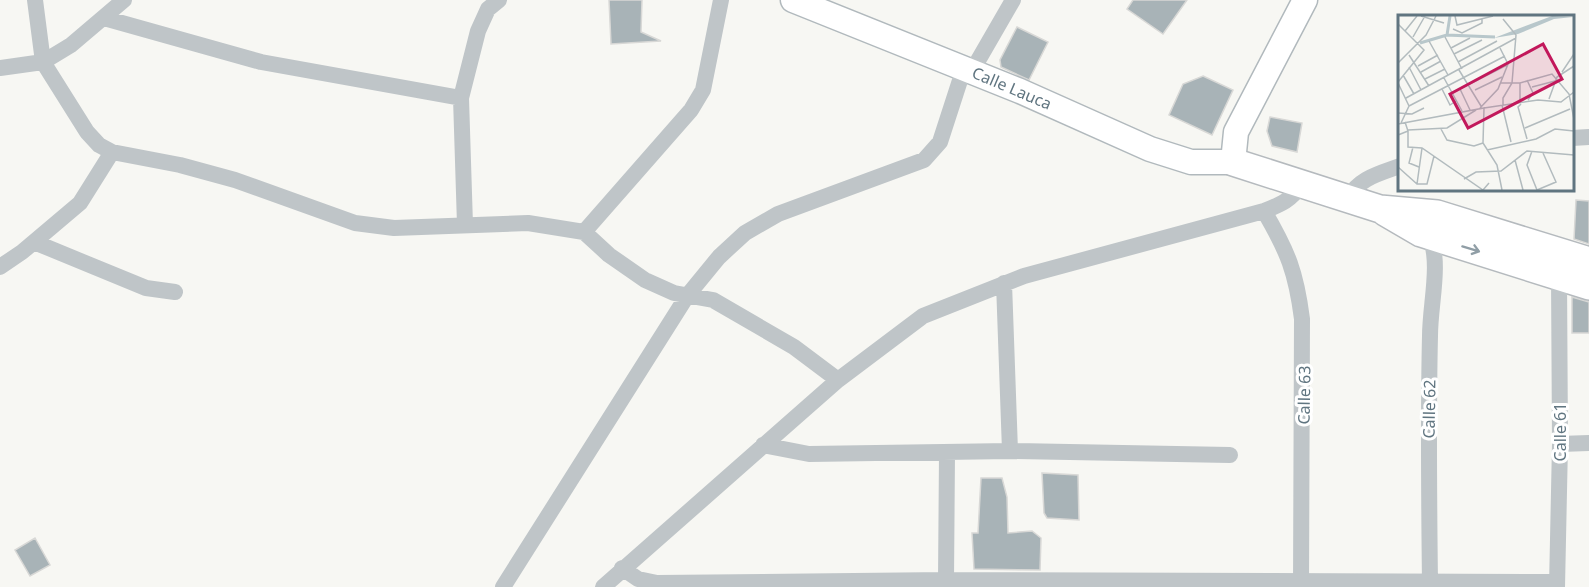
<svg xmlns="http://www.w3.org/2000/svg" width="1589" height="587" viewBox="0 0 1589 587" font-family="'Noto Sans',sans-serif">
<style>
.building{fill:#a8b3b7;stroke:#d8d8d6;stroke-width:1.5}
.lines{fill:none;stroke-linecap:round;stroke-linejoin:round}
.secondary-casing{stroke:#b1b9bd;stroke-width:27}
.primary-casing{stroke:#b5babe;stroke-width:30}
.street{stroke:#bfc5c8;stroke-width:16}
.secondary{stroke:#fff;stroke-width:24}
.primary{stroke:#fff;stroke-width:27}
.oneway{stroke:#909ea6}
.labels{text-anchor:middle;stroke-width:6;stroke-linejoin:round;paint-order:stroke}
.street-label{font-size:16px;fill:#607580;stroke:#fff}
.inset-river{fill:none;stroke:#b8c7cb;stroke-width:3}
.inset-road{fill:none;stroke:#b2bbbe;stroke-width:1.5}
.view{fill:#c2185b;fill-opacity:0.15;stroke:#c2185b;stroke-width:3}
.inset-edge{fill:none;stroke:#607580;stroke-width:3}
</style>
<rect width="100%" height="100%" fill="#f7f7f3"/>
<path class="building" d="M609 0H642L641 32 661 41 611 44Z
M1133 0H1187L1163 34 1127 9Z
M1017 27 1048 42 1029 80 1001 67 1000 60Z
M1203 76 1233 90 1212 135 1169 115 1183 84Z
M1270 117 1302 123 1297 152 1272 146 1267 131Z
M1576 200 1589 201V244L1574 239Z
M1572 297 1589 302V333H1572Z
M1042 473 1078 475 1079 520 1047 518 1044 513Z
M981 478H1002L1007 497 1008 533 1032 531 1041 538 1040 570 974 569 972 533H978Z
M35 538 50 565 30 576 15 550Z"/>
<g class="lines">
<g class="secondary-casing">
<path id="secondary" d="M793 0 1020 91 1150 149 1191 162H1233L1236 132 1305 0"/>
</g>
<g class="primary-casing">
<path id="primary" d="M1233 162 1380 209 1437 214 1589 261
M1385 212 1421 233 1589 286"/>
</g>
<path class="street" d="M35 0 43 62 87 132 99 145 112 152 180 165 235 180 355 223 394 228 528 223 584 232 609 255 645 280 674 293 713 300 794 347 838 380
M104 18 261 62 461 98
M0 68 43 62 71 45 124 0
M972 71 1013 0
M1572 138 1589 137
M1347 199C1359 178 1378 174 1400 166
M1264 211C1288 252 1296 272 1302 319L1301 587
M465 225 461 98 478 31 488 9 499 0
M584 232 691 110 703 90 721 0
M1430 236C1441 265 1430 304 1430 336 1428 418 1429 501 1430 583
M34 242 146 288 175 292
M0 267 22 252 80 203 112 152
M1004 283 1010 451
M1560 444 1589 443
M763 445 809 454 1010 451 1230 455
M622 568 638 579 657 583 946 580 1557 582
M946 580 947 454
M503 587 687 296 719 257 745 233 778 214 924 160 940 142 964 68
M603 587 838 380 923 316 1024 276 1264 211C1279 205 1292 200 1301 185
M1557 587 1560 444 1559 276"/>
<use href="#secondary" class="secondary"/>
<use href="#primary" class="primary"/>
</g>
<defs><path id="oneway-shaft" d="M-6 0H5M1.5-3L5.5 0L1.5 3" fill="none" stroke-width="1.6" stroke-linecap="round" stroke-linejoin="round" transform="scale(1.5)"/></defs>
<use class="oneway" href="#oneway-shaft" transform="translate(1471 249) rotate(17)"/>
<g class="labels">
<g class="street-label">
<text transform="translate(1012 88) rotate(23)" y="6">Calle Lauca</text>
<text transform="translate(1304 395) rotate(-89)" y="6">Calle 63</text>
<text transform="translate(1429 409) rotate(-89)" y="6">Calle 62</text>
<text transform="translate(1560 432) rotate(-90)" y="6">Calle 61</text>
</g>
</g>
<g transform="translate(1398 15)">
<rect width="176" height="176" fill="#f7f7f3"/>
<path d="M154 1 175 2 156 4 120 19 96 23Z" fill="#b8c7cb"/>
<path class="inset-river" d="M52 1 49 20 97 22M22 28 49 20"/>
<path class="inset-road" d="M23 1 46 8M57 1 59 10 95 1M0 9 26 35 0 67M55 14 64 18 84 8V4M7 16 19 1M15 22 27 1M47 22 64 54M31 26 50 60M53 33 72 23M56 39 84 25M11 40 31 71M60 47 99 26M0 48 28 20 38 1M20 51 40 40M11 52 23 75M61 55 83 91M23 57 43 46M164 57 176 39M5 60 16 79M46 63 64 96M27 64 47 54M129 65 135 78 130 85M0 68 11 91 3 108M103 68H122L154 59 171 79 176 104M134 72 157 66M44 74 52 90 58 86M62 74 72 95M77 75 104 62M54 78 109 50M8 83 118 23M151 84 159 62 176 51M122 88V68M123 89 120 92 129 124M104 90 113 127M105 90V83L114 68 118 20 105 4M11 91 107 41M82 93 100 74 110 49 102 33M86 93 140 85 163 87 176 77M0 98 14 99 26 93M0 109 86 93 85 128 99 150 104 175M127 113 172 94M43 114 49 125 76 131 85 128M10 115 49 113 78 95M10 116V132L24 133 85 175 91 168M0 120 10 116 7 107M15 132 11 148 21 152M89 135 138 124 157 114 176 116M134 136 129 150 139 175M117 145 125 175M0 152 19 169H29L36 141M66 164 78 157 103 156 129 136 176 140M19 169 24 133M139 175 158 167 145 138"/>
<path class="view" d="M145 29 164 64 70 113 52 79Z"/>
<rect width="176" height="176" class="inset-edge"/>
</g>
</svg>
